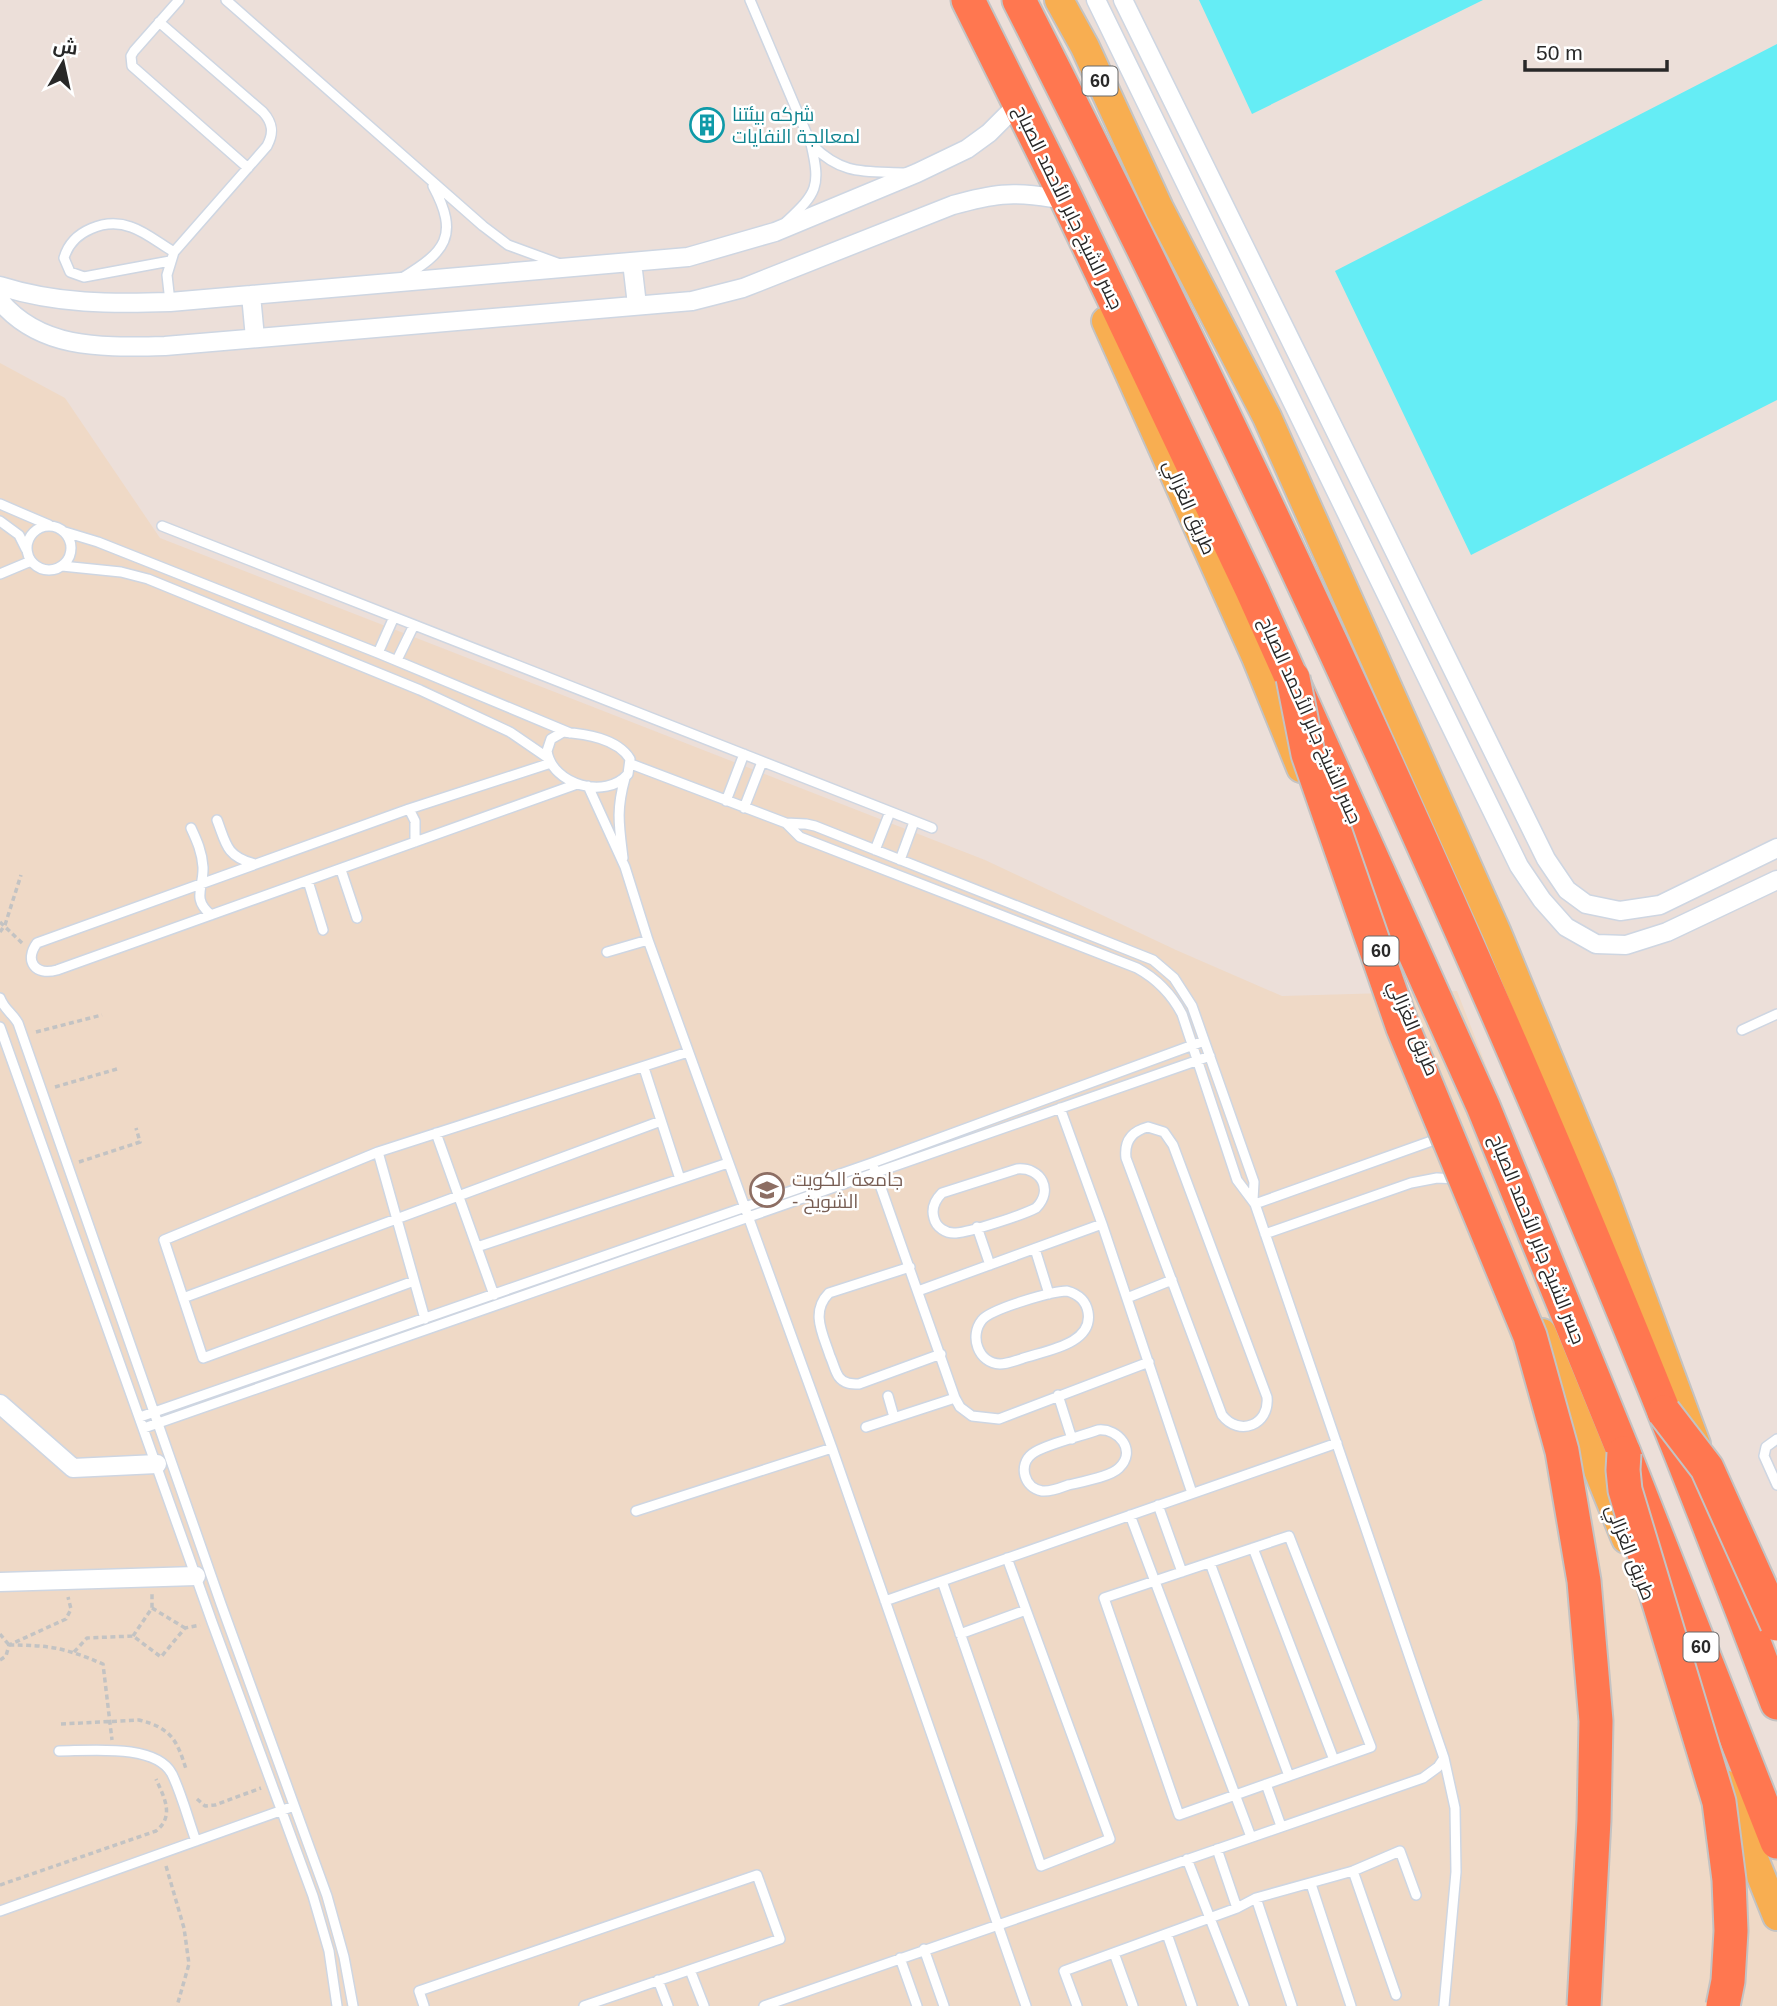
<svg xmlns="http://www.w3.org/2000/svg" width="1777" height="2006" viewBox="0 0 1777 2006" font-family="Arial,Cairo,sans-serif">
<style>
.education{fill:#efd9c6}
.water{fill:#65edf5}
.building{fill:url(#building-cross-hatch)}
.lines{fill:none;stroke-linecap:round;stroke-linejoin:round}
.lane-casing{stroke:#ced6e2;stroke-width:12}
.street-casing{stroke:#ced6e2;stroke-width:21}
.primary-casing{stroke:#c3c3c3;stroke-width:32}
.highway-casing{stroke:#c3c3c3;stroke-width:37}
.path{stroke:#c3c3c3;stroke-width:3.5;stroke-dasharray:5 3.5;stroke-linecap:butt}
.lane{stroke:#fff;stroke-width:9}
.street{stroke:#fff;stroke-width:18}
.primary{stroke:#f8ae51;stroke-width:28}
.highway{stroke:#ff7750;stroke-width:33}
.highway-bridge-casing{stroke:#c3c3c3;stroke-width:37;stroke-linecap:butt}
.highway-bridge{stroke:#ff7750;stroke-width:33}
.labels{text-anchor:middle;stroke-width:5;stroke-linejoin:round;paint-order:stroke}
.shield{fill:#fff;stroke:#686868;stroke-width:2}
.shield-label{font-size:18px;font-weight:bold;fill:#282828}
.culture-label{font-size:19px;fill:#0d838f;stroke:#fff;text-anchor:start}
.street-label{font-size:19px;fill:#282828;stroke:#fff}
.education-label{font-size:19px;fill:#785e54;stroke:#fff;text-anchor:start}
</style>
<defs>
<pattern id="building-cross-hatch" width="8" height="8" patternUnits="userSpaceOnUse" patternTransform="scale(1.75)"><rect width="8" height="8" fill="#c3bbb5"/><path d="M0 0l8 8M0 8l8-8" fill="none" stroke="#9e9893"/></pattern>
</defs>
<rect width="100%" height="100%" fill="#ecdfd9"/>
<path class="education" d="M0 363 65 398 160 538 985 860 1176 950 1282 996 1457 991 1610 1384 1777 1797V2006H0Z"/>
<path class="water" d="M1199 0H1483L1252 114Z
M1777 44V400L1471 555 1335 271Z"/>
<path class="building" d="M711 112 721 135 704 142 696 118Z"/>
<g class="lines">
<g class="lane-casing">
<path id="lane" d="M179 0 134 51 131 56 132 66 248 168
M226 0 483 226 508 245 560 264
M750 0 811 144C821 187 817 193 786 222
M159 22 263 112C273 123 274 133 267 146L174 252 167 275 170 302
M812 145C843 176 865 171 906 173
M170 261 84 277 70 272 64 258C72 230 106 218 131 227 146 232 160 244 174 252
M402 278C445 252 460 236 433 186
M0 504 49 525
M0 521 19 535 26 549
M27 548a22 22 0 1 1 44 0a22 22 0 1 1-44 0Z
M162 526 932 828
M65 532 98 542 378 653 570 733
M62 566 121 572 148 579 420 690 510 732 548 758
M0 574 31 561
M378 653 394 617
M397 660 414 625
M563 732C585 734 617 738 630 759L628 774C606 800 552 785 547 751L551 739Z
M551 763 409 809 37 943C24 961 35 976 57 970L577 784
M631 764 786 823 806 824 815 826 1153 960 1174 978 1192 1006 1254 1182 1253 1200
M588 786 625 867 648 940 832 1448 1026 2006
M726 801 744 754
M744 808 762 762
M409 809 415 821V842
M217 820C226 843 226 856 252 863
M786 823 800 837 1137 968C1157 979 1171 993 1182 1014L1237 1180 1255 1204 1444 1758 1455 1808 1456 1872 1444 2006
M191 828C197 841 202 852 203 867 204 888 191 898 211 915
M875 850 890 812
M623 858C619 825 616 810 625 778
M900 860 914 822
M341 870 357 918
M308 881 323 930
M607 952 648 940
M0 998C4 1009 12 1013 18 1023L221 1604 327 1896 344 1957 353 2006
M0 1027 212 1622 313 1896 329 1951 337 2006
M1742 1030 1777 1014
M644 1068 680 1179
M1060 1108 1102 1224 1192 1493
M1148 1127 1164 1132 1173 1145 1267 1397C1270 1425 1239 1437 1222 1415L1126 1158C1124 1141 1132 1131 1148 1127Z
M436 1133 494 1295
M378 1152 425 1319
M874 1168 955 1398 960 1407 972 1416 999 1419 1149 1362
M1017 1169C1041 1167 1054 1190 1036 1208 1023 1215 970 1232 956 1233 946 1234 936 1227 934 1218 931 1208 935 1200 942 1193Z
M1255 1204 1440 1138
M977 1227 990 1265
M1265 1234 1411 1183 1437 1178 1457 1179
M477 1247 728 1163
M1035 1249 1049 1294
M910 1267 829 1293C810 1312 823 1334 830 1356 833 1362 835 1372 839 1377 844 1384 852 1384 859 1384L941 1354
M414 1281 203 1358 164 1240 378 1152 688 1052
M918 1291 1102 1224
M1067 1291C1078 1294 1086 1301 1088 1312 1094 1345 1043 1351 1021 1359 1014 1361 1007 1364 1000 1364 978 1363 969 1336 982 1320 991 1309 1052 1291 1067 1291Z
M183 1298 661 1121
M1127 1298 1172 1280
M1058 1395 1072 1439
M888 1396 894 1417
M140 1417 872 1163 1204 1041
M866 1427 955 1398
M144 1428 1210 1056
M1098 1430C1119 1428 1137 1451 1119 1468 1110 1477 1081 1482 1068 1485 1060 1488 1051 1492 1042 1491 1024 1488 1018 1465 1032 1454 1043 1445 1082 1436 1098 1430Z
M1777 1439 1766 1447 1764 1456 1777 1485
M1158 1505 1182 1572
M636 1511 832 1448
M1130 1515 1251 1837
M1289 1536 1371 1747 1179 1815 1104 1598Z
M1253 1548 1334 1760
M1210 1563 1289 1776
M942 1581 1041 1866 1110 1839 1007 1558
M885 1601 1337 1443
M960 1634 1026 1610
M59 1751C88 1751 156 1743 172 1774 182 1795 188 1819 196 1841
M1266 1784 1281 1826
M1217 1849 1237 1908
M1187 1859 1244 2006
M1353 1871 1396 1995
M1311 1884 1351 2006
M1256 1898 1292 2006
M0 1911 294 1806
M1167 1934 1192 2006
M924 1949 944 2006
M1114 1953 1133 2006
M900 1958 917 2006
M690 1970 704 2006
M658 1980 668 2006
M424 2006 419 1991 757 1875 780 1939 584 2006
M764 2006 1423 1778 1438 1767 1444 1758
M1077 2006 1064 1971 1237 1908 1256 1898 1353 1871 1400 1851 1416 1895"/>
</g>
<g class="street-casing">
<path id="street" d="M1096 0 1519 866 1542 900 1566 927 1596 944 1626 945 1667 932 1777 880
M1123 0 1546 859 1567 890 1586 904 1620 911 1660 905 1777 848
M632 262 637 305
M0 286C57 304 111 304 170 302L688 257 775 232 917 173 967 149 989 133 1011 111
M251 295 255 338
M0 301C42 351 105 347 165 346L692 301 743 288 953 205C993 194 1011 191 1052 198
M0 1404 73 1468 157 1464
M0 1582 196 1576"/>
</g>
<g class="primary-casing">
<path id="primary" d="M1059 0 1085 47 1159 208 1267 417 1497 933 1600 1184 1696 1444
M1106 321 1256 657 1301 768
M1542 1333 1626 1539
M1724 1784 1777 1916"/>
</g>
<g class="highway-casing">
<path id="highway" d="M968 0 1066 198 1252 590 1483 1106 1624 1453 1777 1842
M1019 0C1300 554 1559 1121 1777 1703"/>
</g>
<path class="path" d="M0 922 22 943
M0 932 5 925 21 875
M36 1032 102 1015
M55 1087 117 1069
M79 1162 140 1142 136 1128
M152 1608 185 1628
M0 1634 9 1645
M133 1636 152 1608V1594
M9 1645C50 1645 65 1648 103 1664L112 1740
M74 1652 87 1638 133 1636 161 1657 185 1628 200 1625
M0 1660 6 1656 9 1645 66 1619 71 1609 68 1597
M61 1724 139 1720C171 1728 177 1740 186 1769
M197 1799 205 1806 215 1805 261 1788
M166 1866 184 1928 189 1964 177 2006
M0 1885 156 1831C175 1816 164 1797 156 1779"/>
<use href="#lane" class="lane"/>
<use href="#street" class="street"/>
<use href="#primary" class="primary"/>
<use href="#highway" class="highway"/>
<g class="highway-bridge-casing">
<path id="highway-bridge" d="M1293 678 1308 754 1403 1028 1530 1336 1562 1451 1584 1581 1596 1721 1594 1820 1584 2006
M1664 1412 1707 1468 1777 1624
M1624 1453 1623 1470 1625 1490 1719 1802 1729 1880 1731 1931 1728 1981 1723 2006"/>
</g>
<use href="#highway-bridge" class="highway-bridge"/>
</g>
<defs>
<g id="building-ring" transform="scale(1.75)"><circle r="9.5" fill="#fff" stroke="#0f9aa8" stroke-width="1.5"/><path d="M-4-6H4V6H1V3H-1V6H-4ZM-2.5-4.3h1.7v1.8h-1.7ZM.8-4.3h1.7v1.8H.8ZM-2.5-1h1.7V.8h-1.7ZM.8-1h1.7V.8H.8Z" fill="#0f9aa8"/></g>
<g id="university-ring" transform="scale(1.75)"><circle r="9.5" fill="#fff" stroke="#8d6e63" stroke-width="1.5"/><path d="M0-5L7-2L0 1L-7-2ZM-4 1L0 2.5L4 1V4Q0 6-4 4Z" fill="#8d6e63"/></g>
</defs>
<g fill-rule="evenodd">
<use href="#building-ring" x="707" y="125"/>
<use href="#university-ring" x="767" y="1190"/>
</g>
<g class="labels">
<g class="shield">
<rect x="1082.5" y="66.5" width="35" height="29" rx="5"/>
<rect x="1363.5" y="936.5" width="35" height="29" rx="5"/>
<rect x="1683.5" y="1632.5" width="35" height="29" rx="5"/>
</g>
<g class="shield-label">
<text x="1100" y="87">60</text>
<text x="1381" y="957">60</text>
<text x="1701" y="1653">60</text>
</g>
<g class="culture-label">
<text x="732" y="121">شركه بيئتنا<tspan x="732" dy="22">لمعالجة النفايات</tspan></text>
</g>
<g class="street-label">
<text transform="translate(1069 207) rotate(64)" y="7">جسر الشيخ جابر الأحمد الصباح</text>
<text transform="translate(1190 507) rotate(66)" y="7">طريق الغزالي</text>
<text transform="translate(1311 720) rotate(66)" y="7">جسر الشيخ جابر الأحمد الصباح</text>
<text transform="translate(1414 1028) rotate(67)" y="7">طريق الغزالي</text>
<text transform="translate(1538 1239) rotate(68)" y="7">جسر الشيخ جابر الأحمد الصباح</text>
<text transform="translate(1631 1552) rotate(68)" y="7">طريق الغزالي</text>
</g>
<g class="education-label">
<text x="792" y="1186">جامعة الكويت<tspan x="792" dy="22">- الشويخ</tspan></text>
</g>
</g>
<g transform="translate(63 63) rotate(9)" stroke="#ffffff" stroke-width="5" paint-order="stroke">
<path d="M0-5L12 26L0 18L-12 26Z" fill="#282828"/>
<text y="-10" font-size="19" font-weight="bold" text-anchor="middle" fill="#282828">ش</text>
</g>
<path d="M1525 60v10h142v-10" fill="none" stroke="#282828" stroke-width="3.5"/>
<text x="1536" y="60" font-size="21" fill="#282828" stroke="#ffffff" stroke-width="5" paint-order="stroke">50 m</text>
</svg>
